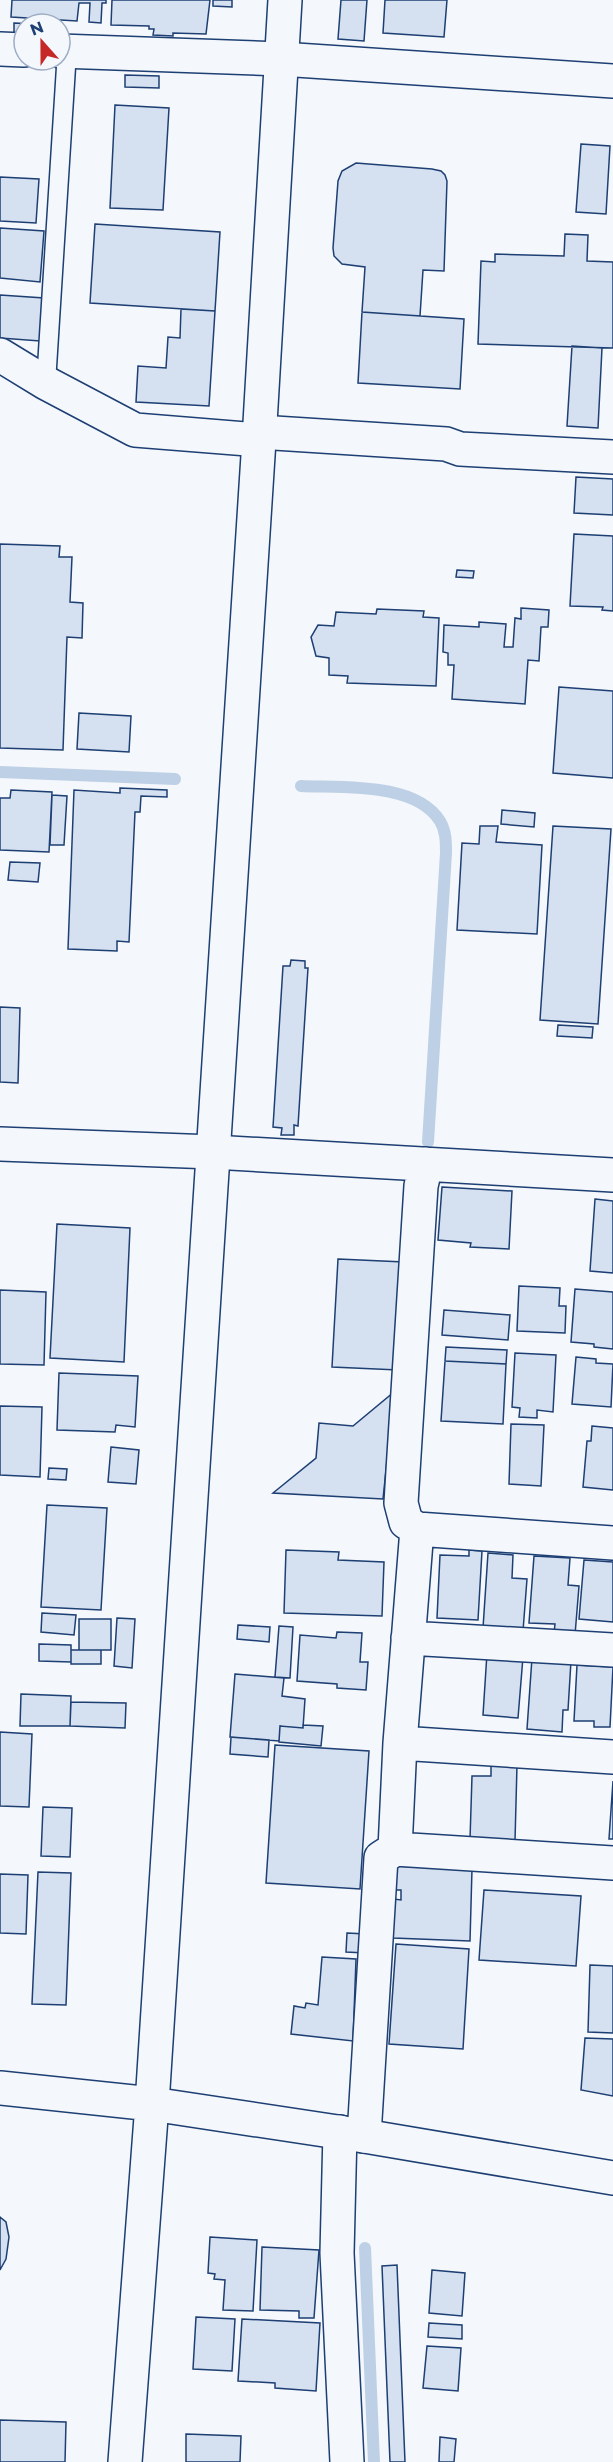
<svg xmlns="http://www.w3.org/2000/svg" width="613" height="2462" viewBox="0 0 613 2462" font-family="Montserrat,sans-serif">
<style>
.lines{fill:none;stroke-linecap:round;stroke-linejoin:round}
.stream{stroke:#bed0e5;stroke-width:12}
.building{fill:#d5e0f0;stroke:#1d3f73;stroke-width:1.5}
.lane-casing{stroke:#1d3f73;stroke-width:21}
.street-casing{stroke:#1d3f73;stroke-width:36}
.secondary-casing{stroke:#1d3f73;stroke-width:36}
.lane{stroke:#f4f7fb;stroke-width:18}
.street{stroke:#f4f7fb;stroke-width:33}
.secondary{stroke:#f4f7fb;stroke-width:33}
</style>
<rect width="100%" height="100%" fill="#f4f7fb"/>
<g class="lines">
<path class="stream" d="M0 772 175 779
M301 786C343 788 415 782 440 821 446 831 446 842 446 853L428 1142
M365 2248 374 2462"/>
</g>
<path class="building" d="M12 0H106V3H102L101 23 89 22 90 3H79L77 21 11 17Z
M112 0H210L206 34 173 33V36L153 35 154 29H149V26L111 25Z
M213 0H232V7L213 6Z
M341 0H367L364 41 338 39Z
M385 0H447L444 37 383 33Z
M14 23 36 24H24V35L14 34Z
M125 75 159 76V88L125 87Z
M115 105 169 108 163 210 110 208Z
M581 144 610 146 606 214 576 212Z
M356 163 432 169 441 171 445 175 447 181 444 271 423 270 420 316 362 312 365 267 342 264 334 256 333 248 338 181 342 171Z
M0 177 39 179 36 223 0 221Z
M95 224 220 232 215 311 90 303Z
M0 228 44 231 40 282 0 278Z
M565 234 588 235 587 261 613 262V348L478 344 481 261 495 262V254L564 256Z
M0 295 44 298 40 341 0 338Z
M181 309 215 311 209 406 136 402 138 366 166 368 168 337 180 338Z
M362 312 464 319 460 389 358 383Z
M572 346 602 348 598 428 567 426Z
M576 477 613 479V515L574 513Z
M574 534 613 536V611L602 610 603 607 570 606Z
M0 544 60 546 59 557H72L70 602 83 603 82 638 67 637 63 750 0 748Z
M457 570 474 571 473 578 456 577Z
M521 608 549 610 548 627H541L539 661 528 660 525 704 452 699 454 665H448V653L443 652 444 625 479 627V622L506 624 504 647H513L515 618 521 619Z
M377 609 424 611 423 617 439 618 436 686 347 683 348 676 329 675V658L316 656 311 637 318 625 334 626 336 612 376 614Z
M559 687 613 691V778L553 773Z
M79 713 131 716 129 752 77 749Z
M120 788 167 790V797L141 796 140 812H135L129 942 117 941V951L68 949 74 790 120 793Z
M11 790 52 792 49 852 0 850V798H10Z
M52 795 67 796 64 845H50Z
M502 810 535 813 534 827 501 824Z
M480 826H498L496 842 542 845 537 934 457 930 462 843 479 844Z
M553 826 611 829 598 1024 540 1020Z
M10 862 40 863 38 882 8 880Z
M291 960 305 961V968H308L298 1126 294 1125V1135H281L282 1128 273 1127 283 966H290Z
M0 1007 20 1008 18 1083 0 1082Z
M558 1025 593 1027 592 1038 557 1036Z
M442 1187 512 1191 509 1249 470 1247 471 1243 438 1240Z
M595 1199 613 1201V1273L590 1271Z
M57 1224 130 1228 124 1362 50 1358Z
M338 1259 404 1262 398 1370 332 1367Z
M519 1286 560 1288 559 1306H566L565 1333 517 1331Z
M575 1289 613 1292V1349L594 1347V1344L571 1342Z
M0 1290 46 1292 44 1365 0 1364Z
M444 1310 510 1315 508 1340 442 1335Z
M446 1347 507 1350 506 1364 445 1361Z
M515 1353 556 1355 553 1412 537 1410V1418L519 1417 520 1408 512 1407Z
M576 1357 596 1359V1363L613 1364 611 1407 572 1404Z
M445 1361 506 1364 503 1424 441 1421Z
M59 1373 138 1376 135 1427 116 1425 115 1432 57 1430Z
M394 1392 383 1499 273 1493 316 1458 319 1423 353 1426Z
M0 1406 42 1407 40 1477 0 1475Z
M511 1424 544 1425 541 1486 509 1484Z
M592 1426 613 1428V1490L583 1487 587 1441H591Z
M111 1447 139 1450 136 1484 108 1482Z
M49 1468 67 1469 66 1480 48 1479Z
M47 1505 107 1508 101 1610 41 1607Z
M286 1550 339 1552 338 1560 384 1562 382 1616 284 1613Z
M469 1550 482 1551 478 1620 437 1618 440 1555 469 1556Z
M488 1553 513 1555 512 1578 527 1579 523 1631 483 1628Z
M534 1556 570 1558 568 1585 579 1586 575 1635 554 1633 555 1624 529 1623Z
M584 1560 613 1562V1622L579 1619Z
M42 1613 76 1615 74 1635 41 1632Z
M117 1618 135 1619 132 1668 114 1666Z
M79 1619H111V1650H79Z
M238 1625 270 1627 269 1642 237 1639Z
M279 1626 293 1627 290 1678 275 1677Z
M337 1632 362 1633 360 1662H368L366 1690 337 1688V1684L297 1681 300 1635 336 1638Z
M39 1644 71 1645V1662L39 1661Z
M71 1650H101V1664H71Z
M487 1653 523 1657 518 1718 483 1715Z
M532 1658 571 1661 568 1710H563L562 1732 527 1729Z
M577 1665 613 1667 610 1727H594V1721H574Z
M235 1674 284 1678 282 1696 305 1699 303 1728 280 1726 279 1741 230 1737Z
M21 1694 71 1696 70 1726H20Z
M71 1702 126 1703 125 1728 70 1726Z
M303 1725 323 1726 321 1746 279 1742 280 1726 303 1728Z
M0 1732 32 1734 29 1807 0 1806Z
M231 1737 269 1740 268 1757 230 1754Z
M275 1745 369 1751 360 1889 266 1883Z
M491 1765H517L515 1841 470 1840 472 1776H491Z
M613 1781V1839H609Z
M43 1807 72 1808 70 1857 41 1856Z
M393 1866 472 1869 470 1941 393 1938 394 1899 401 1900V1890H392Z
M38 1872 71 1873 66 2005 32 2004Z
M0 1874 28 1875 26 1934 0 1933Z
M484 1890 581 1896 576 1966 479 1960Z
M347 1933 366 1934 365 1953 346 1952Z
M396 1944 469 1949 463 2049 389 2044Z
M322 1957 356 1959 353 2041 291 2034 294 2006 305 2008 306 2003 318 2005Z
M590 1965 613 1966V2033L588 2032Z
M585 2038 613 2039V2096L581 2090Z
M0 2217 6 2222 9 2237 6 2259 0 2270Z
M210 2237 257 2240 253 2311 223 2310 225 2280 214 2279 215 2274 208 2273Z
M262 2247 319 2250 314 2318H299V2311L260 2310Z
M397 2265 405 2462H390L382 2266Z
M432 2270 465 2273 462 2316 429 2313Z
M196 2317 235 2319 232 2371 193 2369Z
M242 2319 320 2323 316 2391 275 2388V2383L238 2381Z
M429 2323 462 2325V2339L428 2337Z
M427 2346 461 2348 458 2391 423 2388Z
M0 2420 66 2422 65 2462H0Z
M186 2434 241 2436 240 2462H186Z
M440 2437 456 2439 454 2462H439Z"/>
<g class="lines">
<g class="lane-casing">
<path id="lane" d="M46 383 67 51"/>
</g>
<g class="street-casing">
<path id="street" d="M0 49 24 50
M60 51 281 59 613 81
M0 355 46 383 135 430 259 440
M259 432 446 444 460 449 613 457
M0 1144 213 1152 613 1175
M426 1164 421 1186 401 1503 406 1522 417 1529 613 1543
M408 1638 613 1650
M400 1743 613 1757
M395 1849 613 1863
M340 2132 337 2253 347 2462
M364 2136 381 1858 395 1849 400 1743 417 1529"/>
</g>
<g class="secondary-casing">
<path id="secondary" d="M0 2088 152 2104 364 2136 613 2178
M125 2462 152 2104 259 440 285 0"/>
</g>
<use href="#lane" class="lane"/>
<use href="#street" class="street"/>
<use href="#secondary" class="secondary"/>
</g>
<g transform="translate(42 42) rotate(339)"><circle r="28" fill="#f4f7fb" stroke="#9eadc5" stroke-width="1.5"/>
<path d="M0-4.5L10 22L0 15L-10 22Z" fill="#c62828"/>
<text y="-9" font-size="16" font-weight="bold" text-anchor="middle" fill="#1d3f73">N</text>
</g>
</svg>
